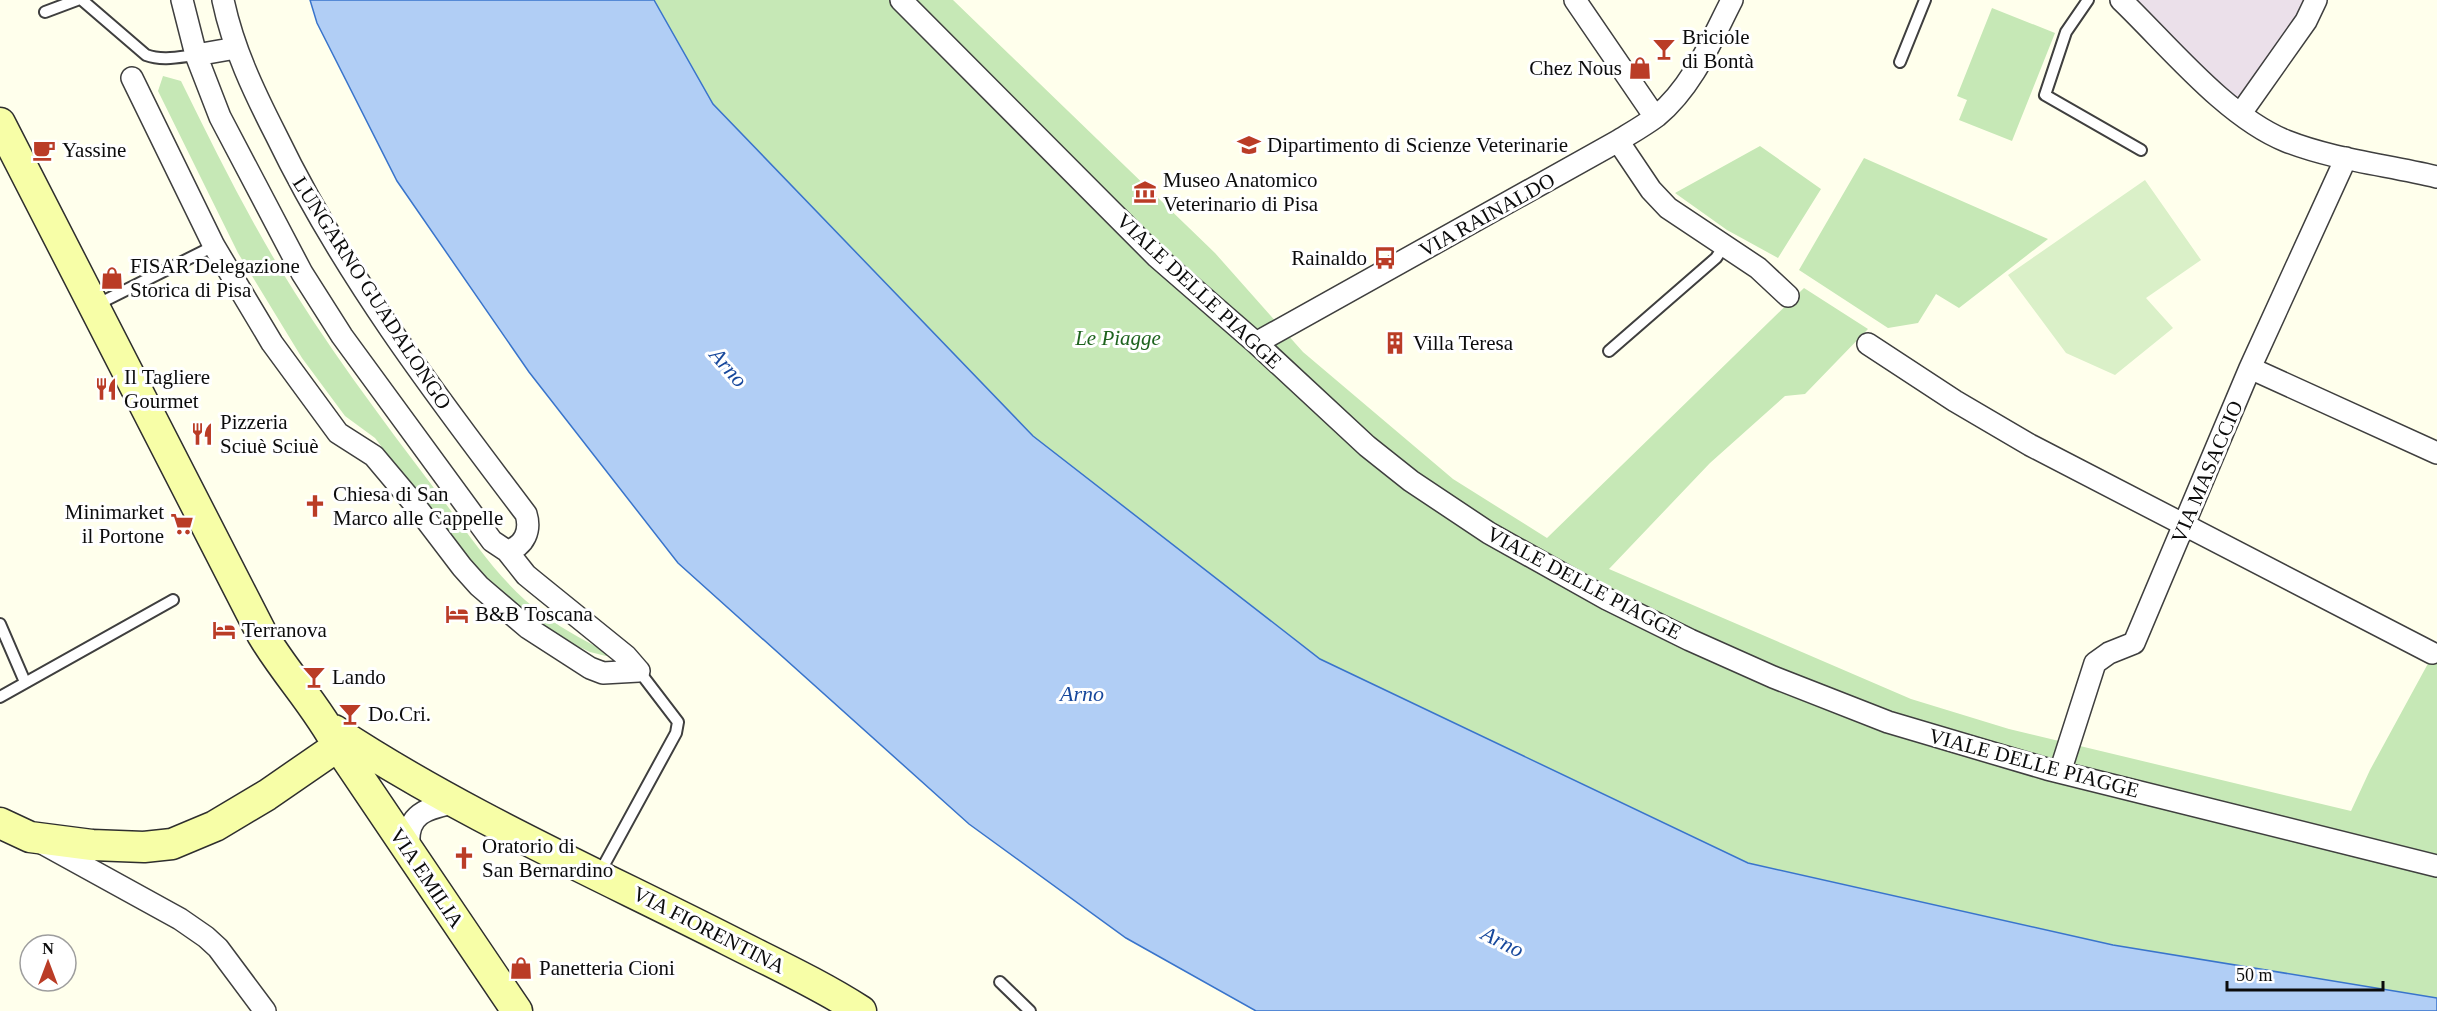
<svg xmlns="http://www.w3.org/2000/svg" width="2437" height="1011" viewBox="0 0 2437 1011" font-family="'Times New Roman',serif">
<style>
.industrial{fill:#ebe0ea}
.green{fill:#c6e8b6}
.pitch{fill:#daf0c8}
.water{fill:#b1cef5;stroke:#3974cb;stroke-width:1.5}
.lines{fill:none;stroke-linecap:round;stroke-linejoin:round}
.lane-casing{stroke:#3f3f3f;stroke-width:14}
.street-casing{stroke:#3f3f3f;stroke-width:24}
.secondary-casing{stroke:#2e2e2e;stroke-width:33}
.lane{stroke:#fff;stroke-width:10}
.street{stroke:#fff;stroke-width:21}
.secondary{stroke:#f7fea7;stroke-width:30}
.labels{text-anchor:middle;stroke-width:6;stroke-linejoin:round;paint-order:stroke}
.poi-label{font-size:21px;fill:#0c0c0c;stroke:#fff;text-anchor:start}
.street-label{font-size:21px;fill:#0c0c0c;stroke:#fff}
.park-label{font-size:21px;font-style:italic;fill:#1e631e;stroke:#fff}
.water-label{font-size:22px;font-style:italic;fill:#17489c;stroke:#fff}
</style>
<rect width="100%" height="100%" fill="#ffffec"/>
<path class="industrial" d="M2136 0H2307L2263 72 2236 99 2172 40Z"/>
<path class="green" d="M654 0H953L1215 253 1303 352 1453 479 1547 538 1804 288 1868 329 1805 394 1785 396 1710 463 1609 569 1911 699 2009 729 2351 811 2370 770 2437 647V999L2113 945 1748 863 1320 659 1033 436 713 104Z
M1992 8 2055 33 2012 141 1959 120 1967 100 1957 96Z
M163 76 181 81C211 142 241 203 276 262 324 342 380 417 437 492 469 534 500 584 544 615 565 631 591 644 615 656H606L590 652 573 644 515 607 484 582 375 438 345 416 302 358 238 253 158 91Z
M1760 146 1821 189 1778 258 1727 230 1675 193Z
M1864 158 2048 239 1959 308 1936 294 1918 323 1888 328 1799 270Z"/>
<path class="pitch" d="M2145 180 2201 260 2146 298 2173 328 2115 375 2066 353 2008 275Z"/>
<path class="water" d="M310 0H654L713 104 1033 436 1320 659 1748 863 2113 945 2437 998V1011H1256L1126 938 969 824 678 563 529 372 397 181 317 23Z"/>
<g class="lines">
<g class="lane-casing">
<path id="lane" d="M82 0 146 55C162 61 179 57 196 55
M2088 0 2066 32 2045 95 2141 150
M45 12 77 0
M1900 62 1925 0
M96 305 214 246
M1609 351 1716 258 1724 246
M0 624 25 682
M0 697 173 600
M599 874 676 733 678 722 639 671
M1000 982 1030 1011"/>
</g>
<g class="street-casing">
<path id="street" d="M182 0 196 55 220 117 302 273 342 336 492 541 507 551 526 575 537 584 626 656 639 671
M223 0C233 48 254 92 276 135 342 272 434 393 526 514 531 530 525 546 507 551
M901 0 1157 257 1256 343 1367 446 1411 481 1489 533 1607 599 1690 640 1773 677 1888 722 2047 769 2437 866
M1575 0 1655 117
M2121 0C2168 45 2226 117 2286 141 2334 160 2388 165 2437 177
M196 55 236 48
M132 78 214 246 272 343 338 433 374 456 411 500 462 567 479 586 528 628 590 668 603 673 639 671
M2241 113 2306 21 2316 0
M1618 141 1651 190 1668 208 1758 268 1788 296
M1256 343 1618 141C1631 133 1645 125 1657 116 1693 86 1711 41 1732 0
M1868 344 1955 401 2030 445 2432 653
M2250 368 2437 453
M2060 772 2095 663 2109 653 2134 643 2250 368 2346 158
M42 843 180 919 206 937 218 948 265 1011
M410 852C403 813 427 808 459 802"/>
</g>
<g class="secondary-casing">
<path id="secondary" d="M0 123 262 634C285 673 317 706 338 746L517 1011
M334 730C458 812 596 873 728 940 773 963 819 984 861 1011
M0 823 30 837 92 845 144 847 172 844 215 826 267 795 338 746"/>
</g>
<use href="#lane" class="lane"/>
<use href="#street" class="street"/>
<use href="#secondary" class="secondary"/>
</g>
<defs>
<g id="bar-bare" transform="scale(1.8)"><path d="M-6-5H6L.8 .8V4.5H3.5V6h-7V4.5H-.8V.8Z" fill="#ba3c26" stroke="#fff" stroke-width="2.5" paint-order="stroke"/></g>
<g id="shop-bare" transform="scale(1.8)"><path d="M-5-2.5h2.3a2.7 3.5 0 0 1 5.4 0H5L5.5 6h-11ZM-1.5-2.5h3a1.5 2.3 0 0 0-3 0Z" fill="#ba3c26" stroke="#fff" stroke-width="2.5" paint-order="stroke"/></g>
<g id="university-bare" transform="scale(1.8)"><path d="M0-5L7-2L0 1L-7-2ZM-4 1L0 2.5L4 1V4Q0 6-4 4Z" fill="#ba3c26" stroke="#fff" stroke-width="2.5" paint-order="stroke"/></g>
<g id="cafe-bare" transform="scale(1.8)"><path d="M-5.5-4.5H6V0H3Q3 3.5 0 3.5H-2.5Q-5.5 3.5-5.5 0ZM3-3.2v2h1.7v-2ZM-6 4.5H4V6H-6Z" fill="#ba3c26" stroke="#fff" stroke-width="2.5" paint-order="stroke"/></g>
<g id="museum-bare" transform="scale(1.8)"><path d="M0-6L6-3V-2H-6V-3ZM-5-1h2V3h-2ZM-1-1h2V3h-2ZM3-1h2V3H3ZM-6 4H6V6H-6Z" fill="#ba3c26" stroke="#fff" stroke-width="2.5" paint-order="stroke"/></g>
<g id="bus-bare" transform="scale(1.8)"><path d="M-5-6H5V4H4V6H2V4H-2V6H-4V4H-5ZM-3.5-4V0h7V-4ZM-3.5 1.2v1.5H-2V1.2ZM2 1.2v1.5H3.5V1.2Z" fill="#ba3c26" stroke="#fff" stroke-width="2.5" paint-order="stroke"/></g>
<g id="building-bare" transform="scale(1.8)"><path d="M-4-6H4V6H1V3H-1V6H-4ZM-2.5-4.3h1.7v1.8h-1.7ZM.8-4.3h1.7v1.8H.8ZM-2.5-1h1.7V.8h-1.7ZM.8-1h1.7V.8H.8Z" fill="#ba3c26" stroke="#fff" stroke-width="2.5" paint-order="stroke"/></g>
<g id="restaurant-bare" transform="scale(1.8)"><path d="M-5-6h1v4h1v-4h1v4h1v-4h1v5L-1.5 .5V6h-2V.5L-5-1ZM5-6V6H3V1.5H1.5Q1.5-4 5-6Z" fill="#ba3c26" stroke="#fff" stroke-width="2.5" paint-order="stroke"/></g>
<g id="church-bare" transform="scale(1.8)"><path d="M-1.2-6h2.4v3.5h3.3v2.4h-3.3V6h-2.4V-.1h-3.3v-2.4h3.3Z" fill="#ba3c26" stroke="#fff" stroke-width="2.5" paint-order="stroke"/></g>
<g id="supermarket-bare" transform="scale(1.8)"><path d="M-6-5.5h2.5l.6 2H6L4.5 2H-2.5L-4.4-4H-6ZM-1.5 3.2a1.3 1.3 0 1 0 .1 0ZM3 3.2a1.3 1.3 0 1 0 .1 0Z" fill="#ba3c26" stroke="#fff" stroke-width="2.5" paint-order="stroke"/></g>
<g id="hotel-bare" transform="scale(1.8)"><path d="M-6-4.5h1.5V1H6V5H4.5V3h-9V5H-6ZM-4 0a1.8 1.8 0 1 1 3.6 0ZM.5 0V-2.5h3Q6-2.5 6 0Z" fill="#ba3c26" stroke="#fff" stroke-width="2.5" paint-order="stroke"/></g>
</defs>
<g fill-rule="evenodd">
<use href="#bar-bare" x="1664" y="49"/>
<use href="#shop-bare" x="1640" y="68"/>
<use href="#university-bare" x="1249" y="145"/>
<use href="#cafe-bare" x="44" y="150"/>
<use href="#museum-bare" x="1145" y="192"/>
<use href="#bus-bare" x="1385" y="258"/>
<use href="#shop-bare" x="112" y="278"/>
<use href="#building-bare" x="1395" y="343"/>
<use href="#restaurant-bare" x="106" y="389"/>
<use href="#restaurant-bare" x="202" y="434"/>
<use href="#church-bare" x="315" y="506"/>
<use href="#supermarket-bare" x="182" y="524"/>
<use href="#hotel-bare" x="457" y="614"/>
<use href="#hotel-bare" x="224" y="630"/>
<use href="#bar-bare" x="314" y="677"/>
<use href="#bar-bare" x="350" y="714"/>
<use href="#church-bare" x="464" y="858"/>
<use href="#shop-bare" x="521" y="968"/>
</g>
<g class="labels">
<g class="poi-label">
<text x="1682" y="44">Briciole<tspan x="1682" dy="24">di Bontà</tspan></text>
<text x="1622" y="75" text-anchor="end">Chez Nous</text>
<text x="1267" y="152">Dipartimento di Scienze Veterinarie</text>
<text x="62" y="157">Yassine</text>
<text x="1163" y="187">Museo Anatomico<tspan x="1163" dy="24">Veterinario di Pisa</tspan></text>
<text x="1367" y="265" text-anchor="end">Rainaldo</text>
<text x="130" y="273">FISAR Delegazione<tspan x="130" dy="24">Storica di Pisa</tspan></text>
<text x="1413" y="350">Villa Teresa</text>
<text x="124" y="384">Il Tagliere<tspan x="124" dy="24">Gourmet</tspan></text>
<text x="220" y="429">Pizzeria<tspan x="220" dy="24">Sciuè Sciuè</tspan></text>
<text x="333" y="501">Chiesa di San<tspan x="333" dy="24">Marco alle Cappelle</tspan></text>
<text x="164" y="519" text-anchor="end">Minimarket<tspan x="164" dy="24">il Portone</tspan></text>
<text x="475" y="621">B&amp;B Toscana</text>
<text x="242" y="637">Terranova</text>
<text x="332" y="684">Lando</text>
<text x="368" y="721">Do.Cri.</text>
<text x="482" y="853">Oratorio di<tspan x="482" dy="24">San Bernardino</tspan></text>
<text x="539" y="975">Panetteria Cioni</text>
</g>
<g class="street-label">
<text transform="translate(1487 215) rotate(-29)" y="7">VIA RAINALDO</text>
<text transform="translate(1199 291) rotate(43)" y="7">VIALE DELLE PIAGGE</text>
<text transform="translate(372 293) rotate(57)" y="7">LUNGARNO GUADALONGO</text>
<text transform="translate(2207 472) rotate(-67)" y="7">VIA MASACCIO</text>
<text transform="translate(1584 583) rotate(28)" y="7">VIALE DELLE PIAGGE</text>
<text transform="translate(2034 763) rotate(15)" y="7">VIALE DELLE PIAGGE</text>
<text transform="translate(427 878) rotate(56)" y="7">VIA EMILIA</text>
<text transform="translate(709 930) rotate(27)" y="7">VIA FIORENTINA</text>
</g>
<g class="park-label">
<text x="1118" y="345">Le Piagge</text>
</g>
<g class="water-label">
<text transform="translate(729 367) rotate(49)" y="8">Arno</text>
<text x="1082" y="701">Arno</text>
<text transform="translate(1503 941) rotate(27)" y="8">Arno</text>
</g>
</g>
<g transform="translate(48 963)"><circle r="28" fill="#ffffff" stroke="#9e9e9e" stroke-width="1.5"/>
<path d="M0-4.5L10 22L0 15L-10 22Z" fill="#ba3c26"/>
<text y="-9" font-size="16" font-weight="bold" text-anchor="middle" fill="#0c0c0c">N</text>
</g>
<path d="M2227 981v9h156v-9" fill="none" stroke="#0c0c0c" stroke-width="3"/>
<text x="2236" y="981" font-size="18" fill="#0c0c0c" stroke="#ffffff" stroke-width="4.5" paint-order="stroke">50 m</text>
</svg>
